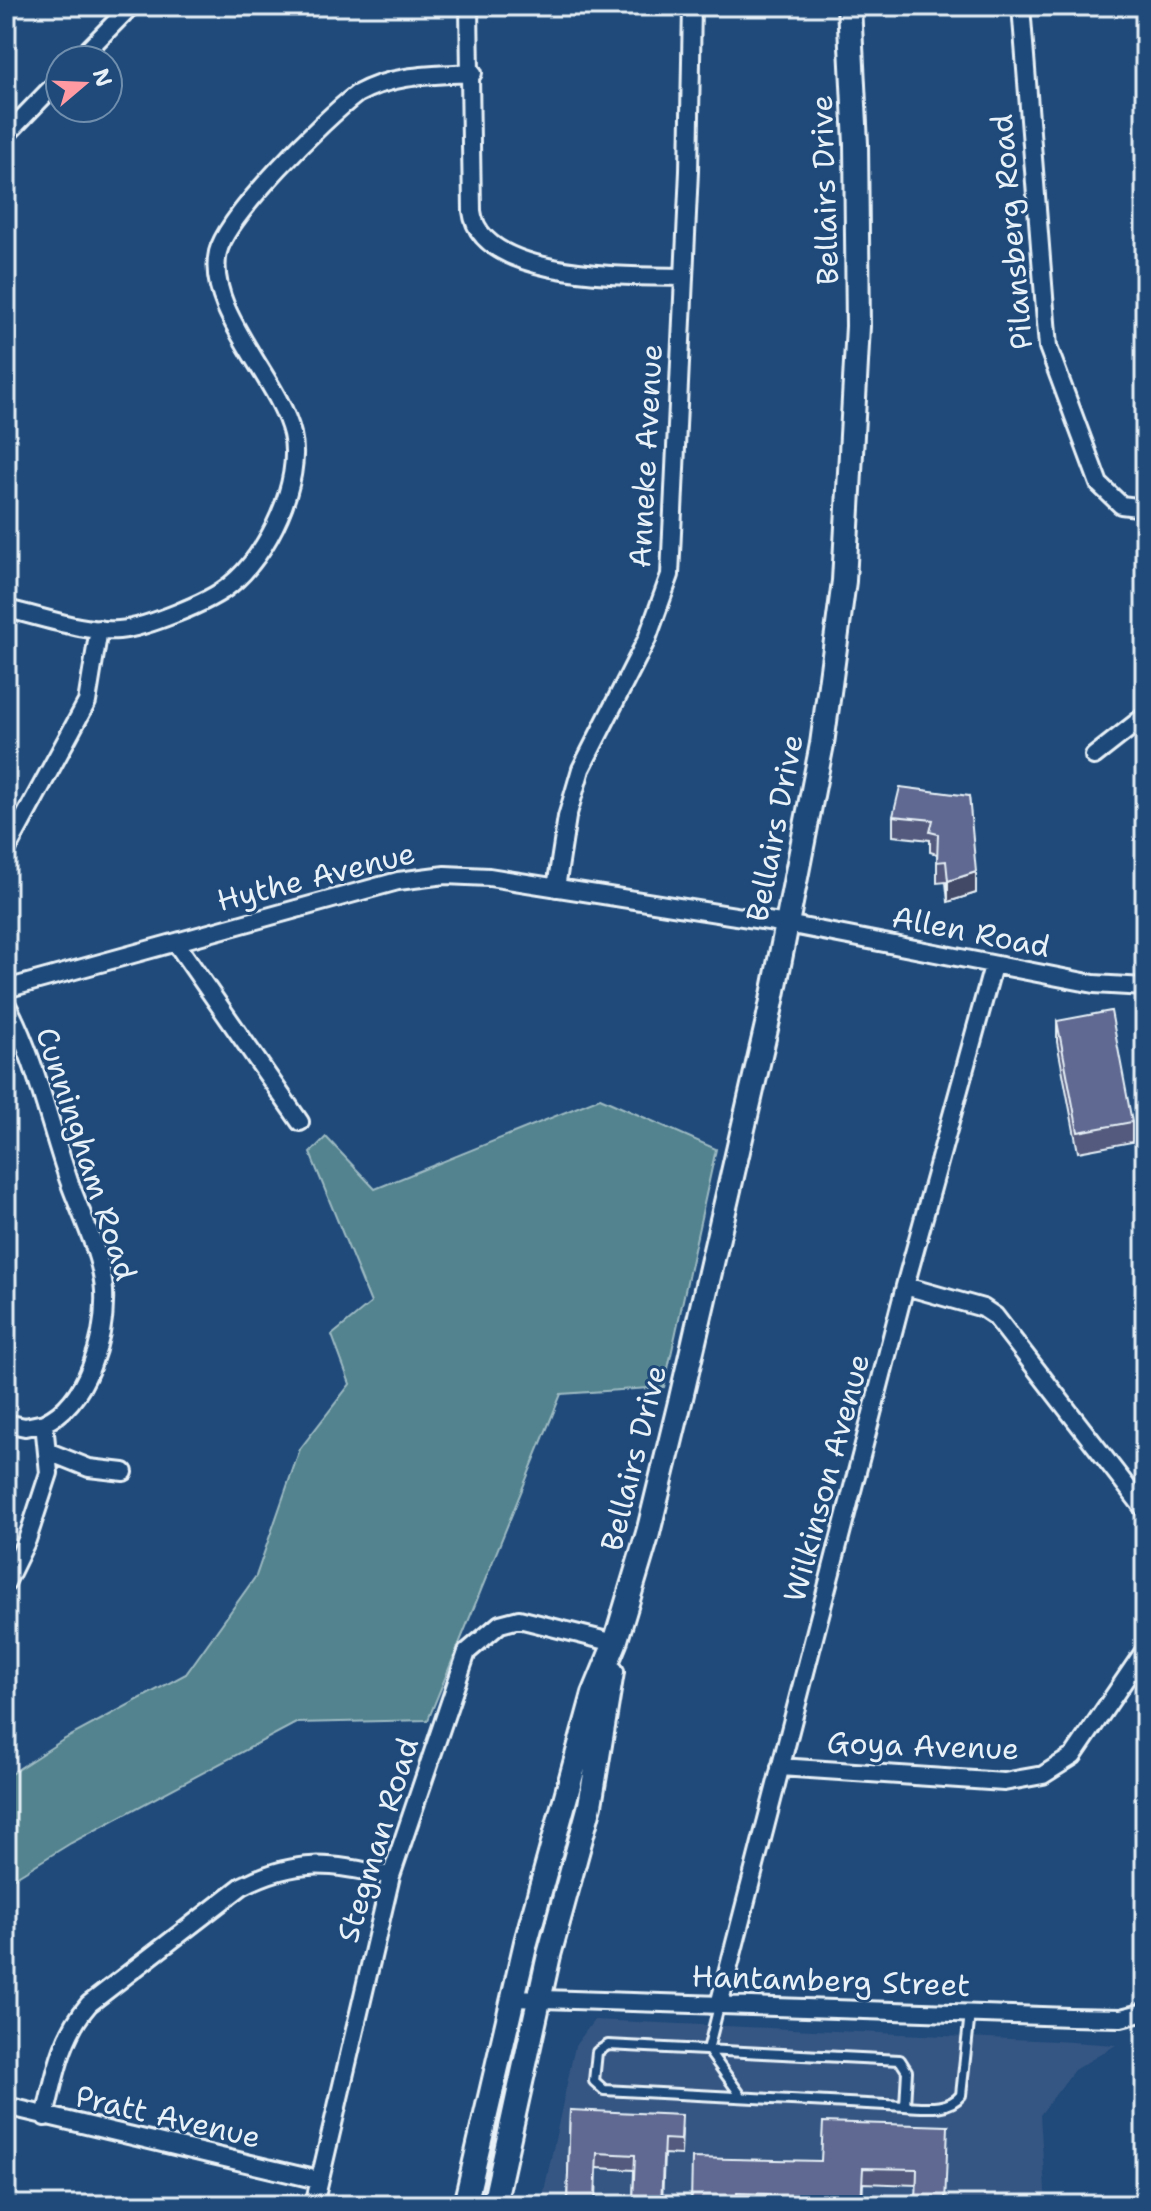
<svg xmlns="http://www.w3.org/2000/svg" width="1151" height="2211" viewBox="0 0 1151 2211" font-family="'Shantell Sans',sans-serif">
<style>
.built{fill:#365683}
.green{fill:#52838e;stroke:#9dbac3;stroke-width:2}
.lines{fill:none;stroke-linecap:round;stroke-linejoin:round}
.service-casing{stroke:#e8f1f8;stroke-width:14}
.minor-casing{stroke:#e8f1f8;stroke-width:22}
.tertiary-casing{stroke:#e8f1f8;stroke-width:28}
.service{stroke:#1f4a7a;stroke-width:8}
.minor{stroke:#1f4a7a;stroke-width:16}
.tertiary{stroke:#1f4a7a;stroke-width:22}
.wall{fill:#525a7d;stroke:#e8f1f8;stroke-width:2;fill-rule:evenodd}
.shaded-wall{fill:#424a66;stroke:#e8f1f8;stroke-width:2}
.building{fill:#5f6991;stroke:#e8f1f8;stroke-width:2;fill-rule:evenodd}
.labels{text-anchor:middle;stroke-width:6;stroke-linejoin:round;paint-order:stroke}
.street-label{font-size:30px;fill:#e8f1f8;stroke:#1f4a7a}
</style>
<rect width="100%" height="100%" fill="#1f4a7a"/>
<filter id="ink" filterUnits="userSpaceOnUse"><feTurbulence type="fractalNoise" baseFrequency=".0125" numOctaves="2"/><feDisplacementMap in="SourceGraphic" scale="16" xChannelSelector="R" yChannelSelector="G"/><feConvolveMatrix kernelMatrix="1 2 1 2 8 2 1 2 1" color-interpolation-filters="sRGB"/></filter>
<g filter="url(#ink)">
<path class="built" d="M594 2020 1056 2041 1116 2045 1074 2070 1040 2115 1046 2205H541L575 2046Z"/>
<path class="green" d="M600 1098 716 1149 664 1387 561 1394 428 1720 296 1723 71 1843 6 1883V1777L63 1740 186 1674 256 1576 300 1449 350 1384 332 1335 371 1303 310 1153 326 1137 375 1189Z"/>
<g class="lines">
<g class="service-casing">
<path id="service" d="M719 2006 708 2050 742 2097
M905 2106 907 2071 900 2060 608 2045 597 2052 594 2081 604 2090 905 2106C924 2107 948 2111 961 2095L970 2013"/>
</g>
<g class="minor-casing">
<path id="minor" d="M469 6 472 211C480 280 631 276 683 277
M1021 6 1048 347 1099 484 1121 505 1145 508
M78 60 131 6
M6 135 60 79
M6 609C41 616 83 633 119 630 145 628 210 602 230 585 268 555 303 481 292 434 279 378 205 311 218 252 227 215 325 118 357 94 393 74 433 75 473 73
M1094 756 1145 716
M6 851 87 702 99 629
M556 888 567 817 581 769 647 639 670 575 689 171 692 6
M176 943 300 1122
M6 989 398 881 445 875 489 877 787 924 1094 984 1145 987
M6 1003C35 1057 49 1123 69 1181 81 1215 102 1255 104 1291 106 1336 88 1403 44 1423L49 1473 27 1540 6 1583
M905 1286 983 1308 995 1316 1145 1510
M6 1423 25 1427 44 1423
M49 1452 89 1468 124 1472
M780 1767 1004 1782 1043 1775 1073 1756 1145 1650
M514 1998 1070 2017 1121 2018 1145 2012
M719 2005 905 1286 993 966
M6 2106 318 2180
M45 2117C55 2076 61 2036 89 2004L242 1886C299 1857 330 1864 391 1876
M314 2205 391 1876 467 1652 500 1624 519 1619 615 1643"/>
</g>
<g class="tertiary-casing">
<path id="tertiary" d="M465 2205 526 1942 594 1694 615 1643 648 1533 681 1398 769 1016 822 744 844 581 858 326 856 144 849 6
M494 2205 549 1955 590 1805 612 1672"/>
</g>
<use href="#service" class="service"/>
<use href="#minor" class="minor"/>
<use href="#tertiary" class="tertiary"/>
</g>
<path class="wall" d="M969 796 976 893 948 902 946 882 937 883V854L930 852V840L893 836V816Z
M1057 1021 1132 1122V1142L1078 1152 1057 1042Z
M570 2110 682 2130 681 2155 664 2154 662 2205H567ZM597 2168 634 2170 633 2202 596 2200Z
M948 2126 916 2185 863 2183 862 2205H691L821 2161Z"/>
<path class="shaded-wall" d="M976 872V893L948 902V881Z"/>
<path class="building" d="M900 787 969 796 976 872 948 881 946 861 937 862 938 834 930 832 933 820 893 816Z
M1111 1011 1132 1122 1078 1132 1057 1021Z
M570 2110 682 2115 681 2140 664 2139 661 2205H567ZM597 2153 635 2155 633 2202 595 2200Z
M823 2122 948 2126 945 2205H916L917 2169 863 2168 861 2205H770V2194L737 2193V2205H691L692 2158 821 2161Z"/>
</g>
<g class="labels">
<g class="street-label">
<text transform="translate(825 190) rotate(-92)" y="10">Bellairs Drive</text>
<text transform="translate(1012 232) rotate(-95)" y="10">Pilansberg Road</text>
<text transform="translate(646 456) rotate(-87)" y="10">Anneke Avenue</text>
<text transform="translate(775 828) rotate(-79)" y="10">Bellairs Drive</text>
<text transform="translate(316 877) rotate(-14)" y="10">Hythe Avenue</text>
<text transform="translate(971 932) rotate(11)" y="10">Allen Road</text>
<text transform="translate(86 1154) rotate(72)" y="10">Cunningham Road</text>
<text transform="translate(634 1458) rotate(-76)" y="10">Bellairs Drive</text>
<text transform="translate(827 1478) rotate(-75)" y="10">Wilkinson Avenue</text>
<text transform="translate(923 1746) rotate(2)" y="10">Goya Avenue</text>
<text transform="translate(378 1840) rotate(-73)" y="10">Stegman Road</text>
<text transform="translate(831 1981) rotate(2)" y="10">Hantamberg Street</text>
<text transform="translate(168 2117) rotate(13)" y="10">Pratt Avenue</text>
</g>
</g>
<rect width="1151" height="2211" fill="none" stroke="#1f4a7a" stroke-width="32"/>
<rect x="16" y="16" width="1119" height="2179" fill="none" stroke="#e8f1f8" stroke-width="3" filter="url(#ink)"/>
<g transform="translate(84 84) rotate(71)"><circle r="38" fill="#1f4a7a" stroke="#6f8dac" stroke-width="2"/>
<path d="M0-6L14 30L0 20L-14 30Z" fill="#ff9aa2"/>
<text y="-12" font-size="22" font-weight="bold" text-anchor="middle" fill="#e8f1f8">N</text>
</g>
</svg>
